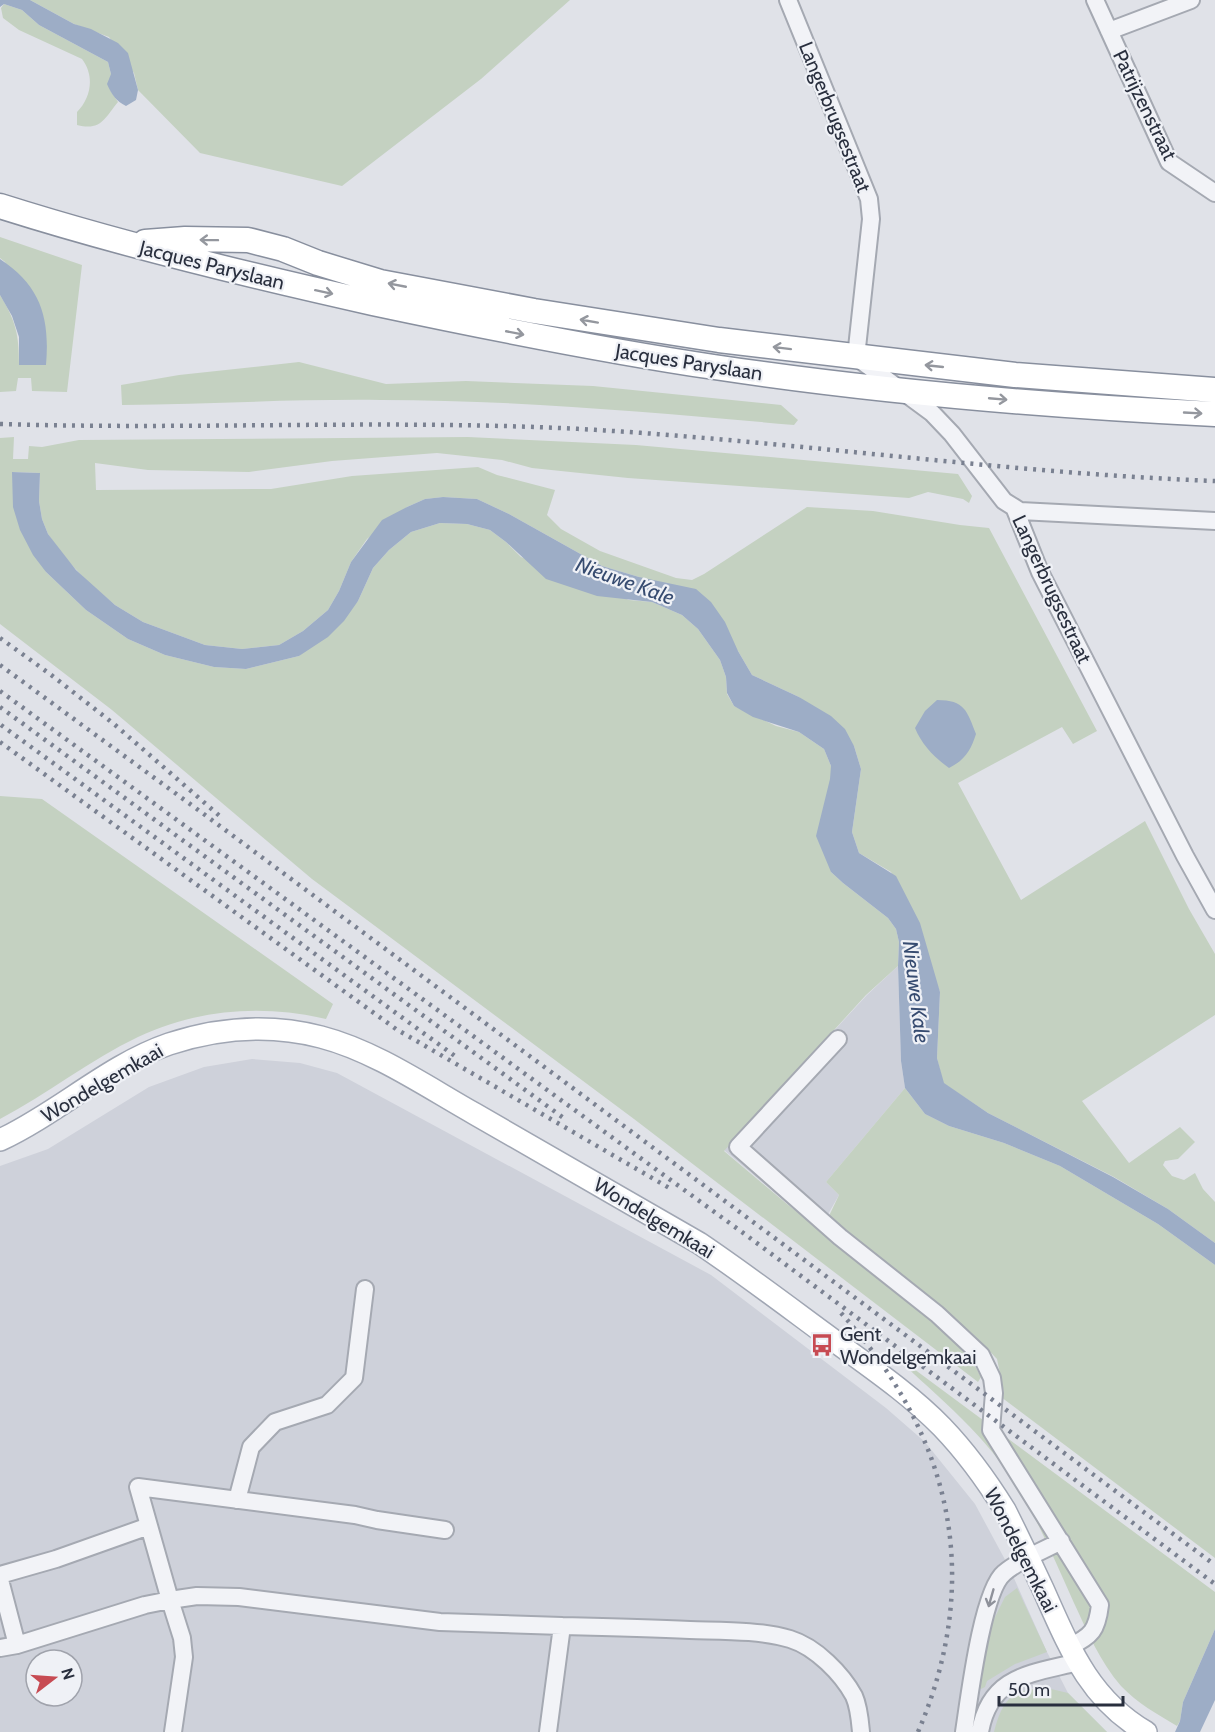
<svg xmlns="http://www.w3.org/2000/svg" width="1215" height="1732" viewBox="0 0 1215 1732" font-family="Cabin,sans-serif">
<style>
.built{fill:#ced1da;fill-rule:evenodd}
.green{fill:#c4d1c1}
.water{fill:#9dadc6}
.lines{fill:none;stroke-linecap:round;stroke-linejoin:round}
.minor-casing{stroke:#a5a9b2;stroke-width:20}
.major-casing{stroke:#a0a6b3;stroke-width:24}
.highway-casing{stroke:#888f9e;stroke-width:27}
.minor{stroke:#f2f3f7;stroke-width:16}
.major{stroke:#fff;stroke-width:21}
.highway{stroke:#fff;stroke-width:24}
.rail{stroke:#7a8191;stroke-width:4.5;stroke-dasharray:3 6;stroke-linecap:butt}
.oneway{stroke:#94979e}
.oneway2{stroke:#8e919a}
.labels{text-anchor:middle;stroke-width:4.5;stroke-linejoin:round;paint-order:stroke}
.street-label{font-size:20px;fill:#292f3e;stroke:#eff1f6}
.poi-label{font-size:20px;fill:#292f3e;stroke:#eff1f6;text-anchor:start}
.water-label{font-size:21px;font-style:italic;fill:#364b70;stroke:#eff1f6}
</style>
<rect width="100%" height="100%" fill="#e0e2e8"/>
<path class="built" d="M898 966 901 1061 905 1088 826 1182 839 1195 819 1230 724 1150 867 995Z
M252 1059 300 1063 337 1073 711 1275 886 1408 925 1442 975 1504 1009 1567 1047 1652 1068 1693 1107 1732H0V1166L48 1149 149 1087 204 1067ZM36 1660H72V1696H36Z"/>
<path class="green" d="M30 0H570L481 79 342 186 200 153 138 90 134 73 109 37 74 24Z
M4 4 22 10 39 25 108 62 111 74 110 90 118 102C104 119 101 131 77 125V112C91 98 95 76 82 59L19 30 3 18 1 8Z
M0 237 82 265 67 392 32 391 31 378H18L16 391 0 392V295C16 321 19 335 19 364L46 365 5 262 0 258Z
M299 362 386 384 466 381 593 386 781 405 798 420 794 425C657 413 519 400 381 400 295 399 209 404 122 405L121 385 179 375Z
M14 437 13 459H28L29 446 42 447 79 440 468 437 636 445 958 474 972 496 969 503 963 499 928 492 909 498 628 478 532 468 502 460 437 453 332 461 249 472 148 470 95 463 96 490 271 489 352 476 478 467 497 475 555 490 547 515 561 529 600 551 676 578 692 580 704 574 807 507 873 511 960 525 989 528 1097 731 1073 744 1062 727 958 783 1021 900 1145 821 1189 909 1215 954V1015L1082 1101 1129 1163 1180 1127 1195 1142 1178 1159 1165 1161 1163 1165 1172 1176 1184 1180 1195 1173 1203 1189 1215 1202V1243L1168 1209 1114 1177 988 1113 943 1083 937 1058 940 992 891 872 859 853 852 832 861 769 854 746 799 697 752 675 738 651 639 577 602 566 509 514 477 499 443 497 425 499 407 507 367 539 351 562 339 591 328 610 303 631 279 645 242 649 205 645 143 622 115 605 88 582 64 557 48 534 42 519 39 501 40 473 13 472 46 572 86 610 128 639 165 655 214 667 246 669 299 656 358 601 373 568 389 550 411 532 440 523 467 524 490 530 506 542 521 557 629 600 652 602 682 615 698 629 720 660 726 677 727 694 734 706 776 726 799 732 824 749 831 766V872L843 883 888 918 896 929 899 942 898 966 866 995 724 1151 787 1204 964 1346 981 1377 978 1382 634 1119 312 879 112 710 0 624V438Z
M0 796 42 799 333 1004 326 1019C262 1004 198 1009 138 1037 90 1060 47 1094 0 1119Z
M905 1088 925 1114 949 1126 1004 1143 1060 1166 1158 1224 1215 1265V1558L1001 1397 1004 1393 997 1359 975 1336 828 1218 839 1195 826 1182Z
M887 1349 1215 1592V1629L1183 1702 1180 1721 1177 1726C1157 1714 1137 1703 1121 1686 1100 1662 1087 1631 1074 1603 1055 1561 1038 1519 1013 1480 979 1428 931 1391 887 1349Z
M1017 1588 1047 1652 1015 1664 987 1681 985 1687 981 1689 977 1684 988 1631 1005 1597Z
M1047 1688 1068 1693 1107 1732H994C1003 1698 1012 1689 1047 1688Z"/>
<path class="water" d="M0 0H30L74 24 91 29 118 43 128 53 138 90 136 100 126 106C116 101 112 95 107 84L111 74 108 62 39 25 22 10 4 4 0 7Z
M0 259C41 286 50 318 46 365H19V337L12 316 0 295Z
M12 472 40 473 39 501 42 519 48 534 76 570 115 605 143 622 205 645 242 649 279 645 303 631 328 610 339 591 351 562 382 520 407 507 425 499 443 497 477 499 509 514 602 566 639 577 696 589 711 602 725 622 738 651 752 675 799 697 831 716 845 729 854 746 861 769 852 832 859 853 896 876 920 923 940 992 937 1058 944 1083 988 1113 1113 1177 1168 1209 1215 1243V1265L1158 1224 1060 1166 1004 1143 949 1126 925 1114 905 1088 901 1061 898 966 899 942 896 929 888 918 843 883 831 872 816 836 830 779 831 766 824 749 799 732 753 717 734 706 727 693 726 677 720 660 698 629 682 615 652 602 597 596 546 579 506 542 490 530 467 524 440 523 411 532 389 550 373 568 358 601 344 621 328 637 299 656 246 669 214 667 165 655 128 639 86 610 46 572 33 555 20 530 13 507Z
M937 700C965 700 967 711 976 734 971 750 965 760 949 768 935 758 922 745 915 728L925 711Z
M1215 1629V1700L1200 1732H1175L1180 1721 1183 1702Z"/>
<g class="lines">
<g class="minor-casing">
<path id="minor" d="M788 0 869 199 871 219 856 357 932 413 952 434 1004 501 1020 511 1215 521
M1095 0 1169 162 1215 193
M1109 31 1191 0
M1014 507 1040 572 1185 856 1215 910
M838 1039 738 1147 840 1237 937 1314 981 1355 992 1378 994 1393 991 1430 1100 1605C1097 1630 1092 1636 1069 1647
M237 1500 251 1447 275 1422 327 1405 354 1378 365 1289
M445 1530 377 1520 355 1515 138 1487 170 1600 197 1596 239 1597 440 1622 562 1626 548 1732
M0 1575 56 1559 149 1526
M0 1580 17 1645
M562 1626C605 1627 648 1628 690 1630 723 1631 759 1630 790 1639 816 1647 842 1674 854 1696 859 1707 860 1721 861 1732
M0 1648 17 1645 145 1605 170 1600 182 1638 184 1657 173 1732
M964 1732C969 1700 982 1591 1004 1573 1020 1559 1043 1551 1061 1541
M980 1732C990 1675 1031 1674 1078 1662"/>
</g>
<g class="major-casing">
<path id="major" d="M0 1140C58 1113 108 1065 169 1044 218 1028 271 1024 321 1037 375 1051 427 1087 475 1114 549 1157 624 1200 699 1243 742 1272 783 1303 825 1334 864 1363 908 1392 942 1427 966 1452 987 1481 1005 1510 1018 1536 1031 1563 1043 1589 1069 1647 1089 1699 1146 1732"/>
</g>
<g class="highway-casing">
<path id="highway" d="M0 206C123 245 247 275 373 303 486 327 599 350 714 367 880 392 1048 406 1215 414
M145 242 185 239 248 240 283 249 318 263 380 282 534 311 719 340 1015 375 1215 390"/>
</g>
<use href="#minor" class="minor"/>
<use href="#major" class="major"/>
<use href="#highway" class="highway"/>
<path class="rail" d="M0 424C194 430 387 419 581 429 793 441 1003 473 1215 481
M0 638 50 674 114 724 222 818
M0 665 201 812 1215 1565
M0 691 746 1235 1215 1584
M0 707 565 1119
M1 725 459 1059
M0 742 396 1029 671 1189
M841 1313C952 1436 984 1578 918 1732"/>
</g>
<defs><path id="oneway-shaft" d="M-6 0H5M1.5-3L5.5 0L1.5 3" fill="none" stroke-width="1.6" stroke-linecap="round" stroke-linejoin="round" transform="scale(1.5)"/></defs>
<g class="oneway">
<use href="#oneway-shaft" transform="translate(209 240) rotate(-179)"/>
<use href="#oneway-shaft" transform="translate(397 285) rotate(-169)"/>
<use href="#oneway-shaft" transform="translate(324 292) rotate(12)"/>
<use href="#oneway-shaft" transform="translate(589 321) rotate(-170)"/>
<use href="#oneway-shaft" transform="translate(515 333) rotate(11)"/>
<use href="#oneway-shaft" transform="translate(782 348) rotate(-173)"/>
<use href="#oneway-shaft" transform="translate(934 366) rotate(-174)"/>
<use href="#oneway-shaft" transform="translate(998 399) rotate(5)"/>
<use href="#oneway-shaft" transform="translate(1193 413) rotate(3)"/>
</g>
<use class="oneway2" href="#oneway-shaft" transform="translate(991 1598) rotate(106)"/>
<defs>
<g id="bus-bare" transform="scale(1.8)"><path d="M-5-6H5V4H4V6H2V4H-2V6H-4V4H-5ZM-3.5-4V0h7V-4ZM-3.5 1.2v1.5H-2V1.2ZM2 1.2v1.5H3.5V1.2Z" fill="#c74b53" stroke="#eff1f6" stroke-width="2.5" paint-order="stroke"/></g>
</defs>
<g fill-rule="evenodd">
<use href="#bus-bare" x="822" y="1345"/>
</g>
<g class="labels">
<g class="street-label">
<text transform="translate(1145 105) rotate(64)" y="7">Patrijzenstraat</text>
<text transform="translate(835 117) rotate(68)" y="7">Langerbrugsestraat</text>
<text transform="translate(212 265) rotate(14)" y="7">Jacques Paryslaan</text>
<text transform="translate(689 362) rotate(9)" y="7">Jacques Paryslaan</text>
<text transform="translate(1052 589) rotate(65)" y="7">Langerbrugsestraat</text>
<text transform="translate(102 1083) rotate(-30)" y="7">Wondelgemkaai</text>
<text transform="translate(654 1218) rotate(31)" y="7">Wondelgemkaai</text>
<text transform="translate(1021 1550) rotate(63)" y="7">Wondelgemkaai</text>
</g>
<g class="poi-label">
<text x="840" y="1341">Gent<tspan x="840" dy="23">Wondelgemkaai</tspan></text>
</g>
<g class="water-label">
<text transform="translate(625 581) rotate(20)" y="7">Nieuwe Kale</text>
<text transform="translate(916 992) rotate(83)" y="7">Nieuwe Kale</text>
</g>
</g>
<g transform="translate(54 1678) rotate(73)"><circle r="28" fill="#eff1f6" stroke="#a0a3ac" stroke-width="1.5"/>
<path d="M0-4.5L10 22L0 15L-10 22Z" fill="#c74b53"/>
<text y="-9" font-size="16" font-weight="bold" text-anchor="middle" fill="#292f3e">N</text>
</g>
<path d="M999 1696v9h124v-9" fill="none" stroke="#292f3e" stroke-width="3"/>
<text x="1008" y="1696" font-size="18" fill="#292f3e" stroke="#eff1f6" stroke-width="4.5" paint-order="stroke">50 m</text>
</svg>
